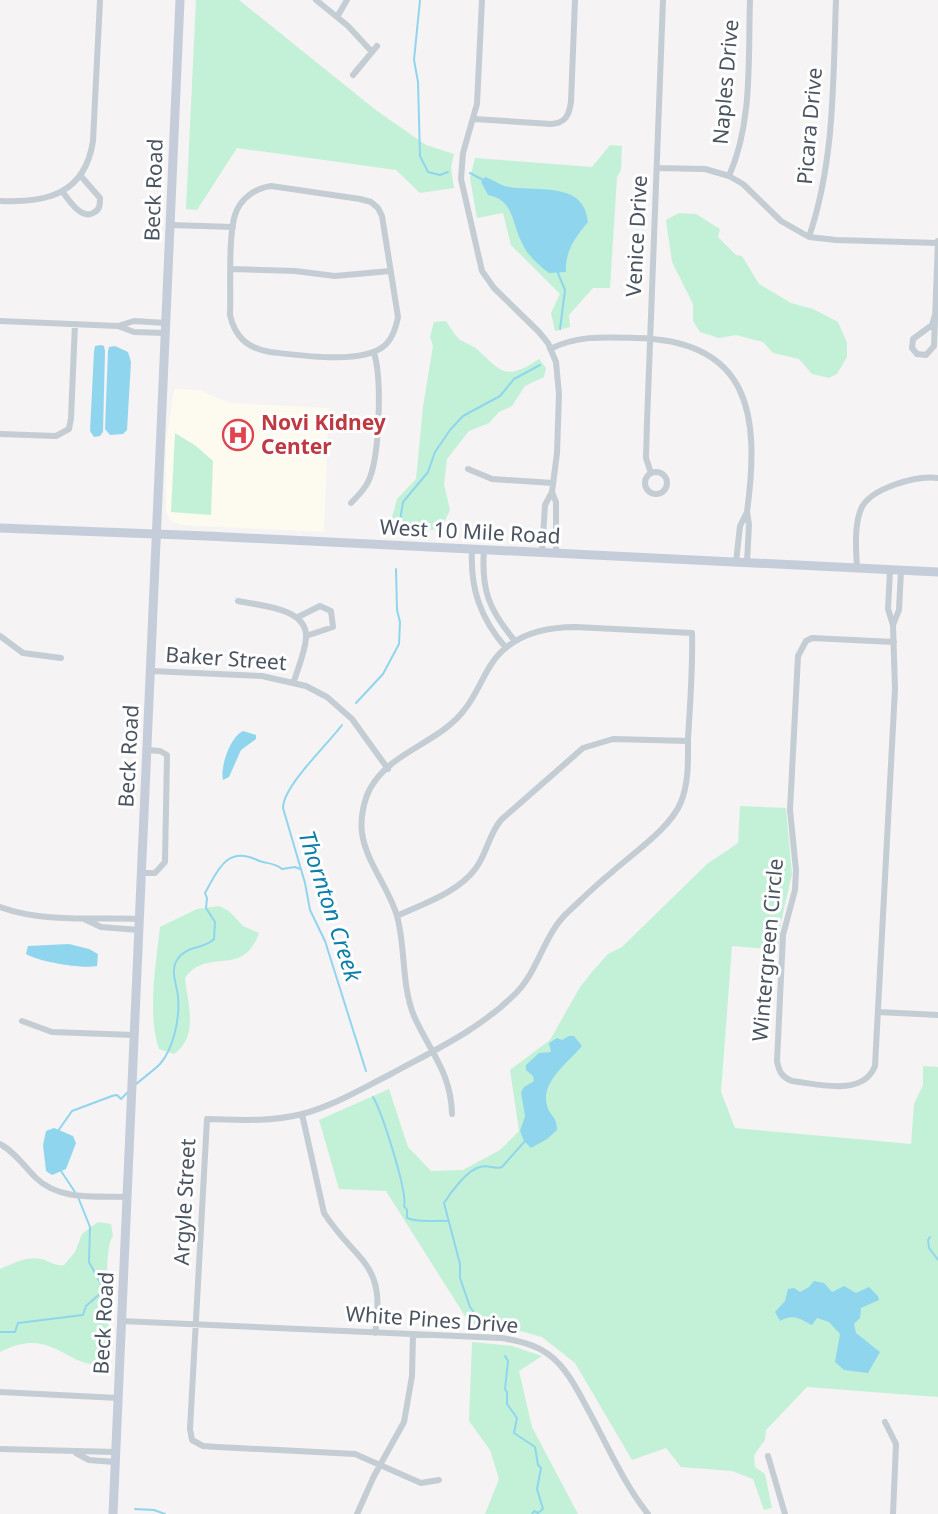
<svg xmlns="http://www.w3.org/2000/svg" width="938" height="1514" viewBox="0 0 938 1514" font-family="'Noto Sans',sans-serif">
<style>
.commercial{fill:#fdfaef}
.green{fill:#c3f1d7}
.water{fill:#90d5ee}
.lines{fill:none;stroke-linecap:round;stroke-linejoin:round}
.stream{stroke:#90d5ee;stroke-width:2}
.street{stroke:#c4ccd4;stroke-width:6}
.secondary{stroke:#c4cdd9;stroke-width:9}
.labels{text-anchor:middle;stroke-width:6;stroke-linejoin:round;paint-order:stroke}
.street-label{font-size:21px;fill:#4a5461;stroke:#fff}
.health-label{font-size:21px;font-weight:bold;fill:#be3a42;stroke:#fff;text-anchor:start}
.water-label{font-size:23px;font-style:italic;fill:#0b7faa;stroke:#fff}
</style>
<rect width="100%" height="100%" fill="#f5f3f3"/>
<path class="commercial" d="M174 389 200 390 229 403 329 408 324 532 180 525 171 521 166 512V443Z"/>
<path class="green" d="M196 0H239L377 111 426 145 454 154 451 168 454 188 420 193 396 170 237 148 197 210 186 209Z
M610 145 622 146 621 170 617 177 610 288H593L569 315 570 327 555 331 551 313 560 294 511 245 503 213 477 218 470 178 475 158 592 167Z
M679 213 696 214 720 229 718 237 736 255 742 256 759 284 791 303 813 309 838 322 847 343V357L837 374 829 378 812 374 799 359 773 353 763 342 736 335 719 338 700 332 693 321V304L672 262 666 220Z
M446 321C450 327 454 334 459 339 465 343 472 345 478 350 503 374 507 380 539 359L546 368 544 377 525 386 512 406 499 412 489 423 469 431 447 459 444 484 450 510 441 529 415 531 389 528 397 499 416 479 423 407 433 346 430 337 434 322Z
M175 433 196 446 213 461 211 515 171 512Z
M740 806 786 808 792 874 781 922 778 950 732 946 721 1092 735 1128 911 1144 914 1104 923 1085V1066L938 1067V1397L807 1387 766 1430 765 1440 754 1455 755 1467 765 1474 772 1508 764 1510 753 1479 732 1471 681 1467 666 1448 632 1460 575 1363 542 1337 505 1327 470 1324 386 1191 339 1189 319 1120 389 1089 408 1147 431 1171 463 1170 500 1150 519 1131 510 1070 550 1040 580 987 592 972 608 954 622 947 707 864 738 843Z
M219 906 229 911 243 926 259 933C243 979 208 946 185 978 188 1005 199 1036 174 1054L159 1049C147 1015 156 963 160 927L197 909Z
M98 1222 111 1224 113 1236C100 1254 114 1337 105 1364 66 1370 53 1324 0 1352V1269C12 1264 27 1256 41 1259 50 1261 54 1266 64 1265L75 1252 82 1234Z
M472 1342 512 1346 542 1356 519 1371 532 1427 578 1514H485L499 1479 490 1450 469 1421Z"/>
<path class="water" d="M485 177C495 180 500 186 510 187 530 191 572 184 583 206 586 210 587 217 588 222 576 237 565 250 566 272L549 273C537 264 528 256 522 243 511 222 515 201 488 195L481 182Z
M101 345 104 346 105 351 103 432 100 436 94 437 90 431 94 352 95 346Z
M115 346 128 352 131 362 127 430 123 434 110 435 105 429 108 351 109 347Z
M243 731 256 735V739L241 750 229 777 223 780C220 767 230 737 243 731Z
M69 944 89 949 98 954 97 966C81 969 40 962 26 954L28 946Z
M569 1036H574L582 1046C570 1061 540 1082 547 1105 549 1116 557 1115 557 1130L547 1139 531 1148 524 1141 520 1131 525 1116 521 1092 524 1087 534 1081 533 1076 526 1070V1065L539 1053 551 1052 549 1043 557 1038 562 1040Z
M54 1128 73 1136 76 1143 66 1169 52 1175 46 1171 43 1145 46 1131Z
M814 1281 824 1283 832 1292 844 1286 856 1293 869 1287 878 1296 879 1300 861 1308 860 1318 854 1324 856 1333 880 1352 868 1373 844 1370 835 1362 840 1334 829 1322 817 1318 812 1325C801 1319 793 1313 780 1321L775 1312 785 1301 788 1289 794 1288 800 1292 809 1287Z"/>
<g class="lines">
<path class="stream" d="M420 0 414 60 418 82 420 156 428 172 440 175 448 172
M470 173 485 181
M558 273 565 290 560 329
M399 527 403 502 428 472 435 452 450 430 463 416 500 396 514 379 540 365
M356 703 383 674 399 644 400 622 397 610 396 569
M342 725C328 744 283 786 283 808L305 883 310 910 325 941 366 1071
M135 1085C143 1078 153 1071 160 1064 174 1048 180 1017 178 997 177 985 170 971 177 960 186 945 203 950 214 939L215 922 206 908 207 898 205 893C217 872 226 845 257 860 265 864 274 862 282 869L295 867 300 869
M373 1097C382 1112 408 1193 404 1206L407 1210V1218C418 1223 434 1220 447 1221
M58 1131 72 1111 112 1096 117 1095 121 1099 129 1091
M61 1171 75 1192
M930 1237 928 1240 929 1248 938 1260
M481 1322 470 1307 460 1278V1264L444 1203C451 1192 467 1170 480 1167 489 1164 494 1170 502 1167L525 1141
M0 1332H15L18 1323 83 1315 86 1306 102 1292V1286L89 1262 90 1227 78 1197
M505 1356 508 1361 505 1389 507 1392V1404L517 1418 514 1433 535 1447 538 1465 541 1468 537 1489 543 1509 538 1513 534 1511 532 1514
M135 1509 154 1510 165 1514"/>
<path class="street" d="M316 0 348 26 372 52
M482 0 477 104 463 153 461 179 482 271 494 288 539 332 548 343 556 362 559 394 557 453 552 492 545 505 542 553
M337 17 347 0
M353 75 377 46
M474 119 551 124C566 123 569 115 571 102L575 0
M657 168 705 169 729 176 743 184 781 221 809 237 836 240 938 243
M729 176C753 122 748 58 750 0
M271 186 360 199 371 202 378 208 382 216 398 317C396 327 393 339 384 346 362 365 298 355 270 352 247 348 235 337 230 315 231 289 228 237 235 215 240 199 255 188 271 186Z
M62 191C68 199 81 220 93 213 100 210 100 205 100 198L80 175
M0 201C47 203 85 194 93 141L100 0
M170 225 233 227
M809 237C835 160 833 80 836 0
M231 269 295 271 335 276 390 271
M935 315 932 325 913 339 912 348 917 354 926 355 934 346 938 241
M0 321 118 326 134 332 165 333
M118 326 134 321 166 323
M550 349C578 335 605 337 635 338 751 340 760 415 747 512L749 525 747 562
M0 434 56 436 69 429 71 418 75 324
M468 469 492 479 553 483
M645 483a11 11 0 1 1 22 0a11 11 0 1 1-22 0Z
M651 473 646 458 647 422 663 0
M552 492 556 502V554
M351 503C357 497 364 490 368 482 380 458 382 378 374 353
M472 549C470 588 480 618 506 648
M484 550C481 590 489 610 515 641
M736 562 740 526 747 512
M857 568C856 550 854 526 861 509 870 488 917 475 938 478
M890 570 888 609 893 625 895 689 875 1066C863 1097 818 1084 792 1081 782 1077 779 1072 777 1061L783 935 795 890 796 870 790 810 798 656 806 641 812 638 894 642
M238 601C259 606 308 607 306 638 305 652 298 668 294 681
M298 617 320 606 331 611 333 627 306 636
M893 625 899 610 901 570
M0 636 23 653 61 658
M151 671 262 676 306 686 327 697 352 719 388 769
M142 873H155L165 862 167 755 160 751 147 750
M0 907C44 923 93 917 140 919
M397 916C423 904 459 892 476 868 487 853 489 834 501 820L583 748 613 739 688 741
M84 919 101 927 139 930
M878 1012 938 1015
M22 1021 52 1032 134 1035
M302 1114 324 1213C356 1263 387 1261 375 1333
M0 1144C15 1152 24 1166 36 1178 60 1201 96 1196 127 1197
M121 1321 502 1338C518 1341 534 1344 548 1354 565 1366 576 1387 586 1406 606 1442 622 1481 648 1514
M0 1392 118 1398
M885 1422 896 1444 893 1514
M0 1449 115 1452
M76 1453 89 1460 115 1462
M768 1456 785 1514
M439 1480 421 1483 355 1454 218 1447 203 1446 192 1440 190 1429 207 1119C239 1120 271 1122 302 1114 333 1106 361 1089 389 1075 433 1051 481 1029 517 992 539 969 544 934 568 912 582 899 596 885 611 873 633 853 670 829 681 802 689 782 688 760 688 739 690 704 693 669 692 633L576 627C543 627 511 635 492 663 482 678 476 695 465 709 441 742 392 751 371 787 364 799 360 818 362 833 366 862 389 888 397 916 406 949 401 984 414 1016 430 1052 451 1072 452 1114
M357 1514 374 1476 404 1422 412 1376 413 1335"/>
<path class="secondary" d="M0 528 207 536 938 572
M113 1514 180 0"/>
</g>
<defs>
<g id="hospital-ring" transform="scale(1.575)"><circle r="9.5" fill="#fff" stroke="#e0444e" stroke-width="1.5"/><path d="M-5-5h3v3.5h4V-5h3V5h-3V1.5h-4V5h-3Z" fill="#e0444e"/></g>
</defs>
<g fill-rule="evenodd">
<use href="#hospital-ring" x="238" y="435"/>
</g>
<g class="labels">
<g class="street-label">
<text transform="translate(726 82) rotate(-85)" y="7">Naples Drive</text>
<text transform="translate(810 126) rotate(-85)" y="7">Picara Drive</text>
<text transform="translate(154 190) rotate(-88)" y="7">Beck Road</text>
<text transform="translate(637 236) rotate(-87)" y="7">Venice Drive</text>
<text transform="translate(470 532) rotate(3)" y="7">West 10 Mile Road</text>
<text transform="translate(226 659) rotate(4)" y="7">Baker Street</text>
<text transform="translate(129 756) rotate(-87)" y="7">Beck Road</text>
<text transform="translate(768 950) rotate(-85)" y="7">Wintergreen Circle</text>
<text transform="translate(185 1202) rotate(-87)" y="7">Argyle Street</text>
<text transform="translate(432 1320) rotate(4)" y="7">White Pines Drive</text>
<text transform="translate(104 1323) rotate(-87)" y="7">Beck Road</text>
</g>
<g class="health-label">
<text x="261" y="430">Novi Kidney<tspan x="261" dy="24">Center</tspan></text>
</g>
<g class="water-label">
<text transform="translate(330 906) rotate(72)" y="8">Thornton Creek</text>
</g>
</g>
</svg>
